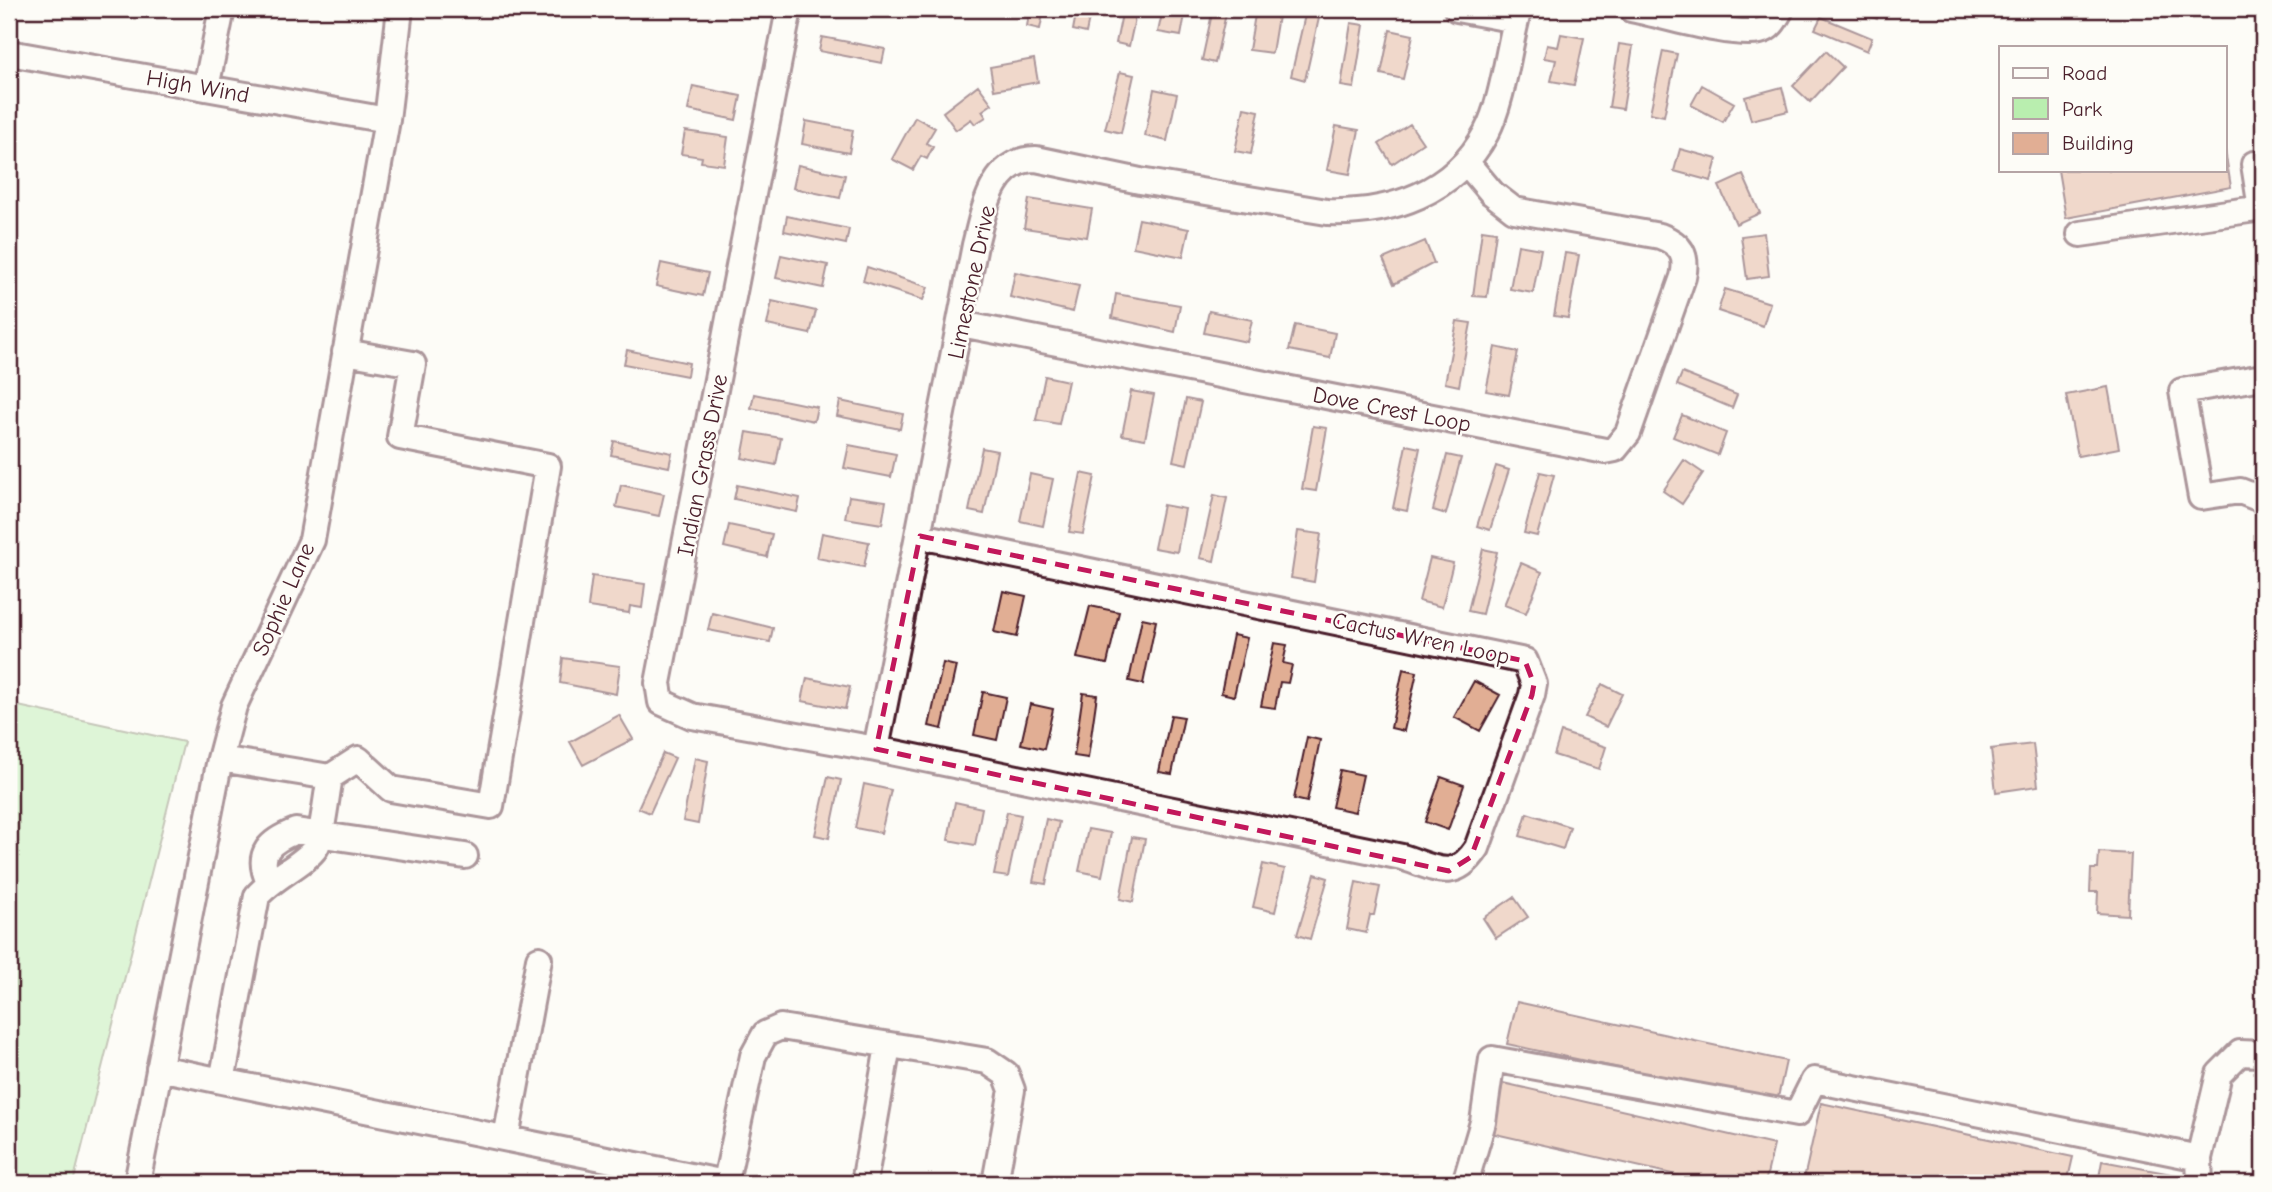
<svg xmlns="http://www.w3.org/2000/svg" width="2272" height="1192" viewBox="0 0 2272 1192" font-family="'Comic Neue',sans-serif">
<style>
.green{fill:#b9eeaf;stroke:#82866d;stroke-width:2}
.building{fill:#e1ae94;stroke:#4a1f2b;stroke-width:2}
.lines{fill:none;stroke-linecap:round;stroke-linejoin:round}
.minor-casing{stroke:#4a1f2b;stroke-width:30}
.minor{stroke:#fdfcf7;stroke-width:24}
.marked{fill:none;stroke:#c2185b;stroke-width:5;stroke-dasharray:14 9;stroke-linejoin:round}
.labels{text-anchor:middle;stroke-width:5;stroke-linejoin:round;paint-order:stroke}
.street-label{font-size:23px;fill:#4a1f2b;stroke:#fdfcf7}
</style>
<rect width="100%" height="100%" fill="#fdfcf7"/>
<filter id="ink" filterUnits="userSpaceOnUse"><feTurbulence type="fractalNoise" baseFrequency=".0143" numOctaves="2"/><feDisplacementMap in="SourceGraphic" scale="14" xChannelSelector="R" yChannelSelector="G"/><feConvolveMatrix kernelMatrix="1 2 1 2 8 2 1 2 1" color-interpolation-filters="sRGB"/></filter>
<g filter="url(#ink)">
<path class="green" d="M9 704 184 742 73 1183H9Z"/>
<path class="building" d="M1030 9H1044L1040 29 1027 26Z
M1077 9H1091L1086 33 1073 30Z
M1123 9H1137L1129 46 1116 43Z
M1163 9H1186L1181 36 1158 32Z
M1213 9H1227L1215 63 1202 60Z
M1256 9 1279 10 1272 53 1249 50Z
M1850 9H1880L1877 19Z
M1305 15 1319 18 1305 80 1291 76Z
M1821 17 1872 38 1867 51 1815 29Z
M1351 23 1364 25 1354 88 1341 86Z
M1390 30 1413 35 1403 79 1381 74Z
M1561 34 1584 38 1574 85 1551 81 1556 60 1544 58 1547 45 1558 47Z
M822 37 885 49 882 63 819 51Z
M1619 44 1633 46 1623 109 1609 107Z
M1663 51 1677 54 1664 116 1650 113Z
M1826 51 1843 67 1810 102 1793 86Z
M1034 59 1038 82 994 90 990 67Z
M1120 72 1134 75 1121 133 1105 129Z
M978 85 992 104 982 111 986 117 975 124 971 119 956 130 943 112Z
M1702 85 1734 103 1723 122 1691 105Z
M693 86 741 96 736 120 688 110Z
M1782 87 1788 111 1751 120 1745 97Z
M1154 89 1177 94 1167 141 1145 136Z
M1244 108 1259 111 1251 154 1235 151Z
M915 117 935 128 926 143 933 147 927 159 921 156 913 170 892 159Z
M806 121 853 130 849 153 802 144Z
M1410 124 1423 143 1392 164 1379 144Z
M1336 126 1359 130 1350 174 1327 170Z
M685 131 728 137 724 165 701 162 702 157 681 154Z
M1680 149 1717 159 1711 181 1674 171Z
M2225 150 2231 187 2066 218 2058 170H2225Z
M798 165 845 175 840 198 793 188Z
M1743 175 1760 213 1736 224 1719 186Z
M1029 199 1092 209 1087 237 1024 228Z
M787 216 849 229 846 244 784 231Z
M1139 219 1189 229 1183 257 1133 247Z
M1482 230 1496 232 1487 297 1473 296Z
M1764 233 1769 276 1747 279 1741 236Z
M1425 241 1434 263 1394 284 1383 259Z
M1518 245 1541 249 1533 293 1510 289Z
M1565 253 1579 255 1568 318 1554 316Z
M781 255 828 265 823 288 776 278Z
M661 263 708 273 703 296 656 286Z
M867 267 928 287 923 300 863 281Z
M1015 272 1079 286 1073 312 1010 297Z
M1725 289 1770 303 1763 326 1718 311Z
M1116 294 1180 305 1175 332 1112 318Z
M772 301 816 311 810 334 767 325Z
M1209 311 1252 320 1247 342 1204 333Z
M1457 321 1471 323 1459 386 1445 383Z
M1295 325 1335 333 1330 358 1289 350Z
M1495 347 1518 352 1509 395 1486 391Z
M627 350 689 363 687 376 624 364Z
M1682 373 1737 395 1732 408 1677 385Z
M1045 376 1068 381 1059 424 1036 420Z
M2108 387 2119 448 2078 456 2066 395Z
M1131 391 1154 395 1145 439 1122 435Z
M754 394 817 407 814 421 751 408Z
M1186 399 1201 402 1187 464 1173 461Z
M840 401 903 414 900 429 837 416Z
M1682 415 1726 433 1718 455 1673 437Z
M1313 426 1327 428 1316 491 1302 489Z
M747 432 781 438 776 465 742 458Z
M614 441 672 453 669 467 611 455Z
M849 445 896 454 891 477 844 468Z
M1406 445 1420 448 1407 511 1393 508Z
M982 448 997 451 984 514 969 511Z
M1447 455 1461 458 1446 514 1433 510Z
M1684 460 1703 473 1682 504 1663 491Z
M1496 466 1509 470 1490 530 1477 526Z
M1540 472 1554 475 1537 536 1524 533Z
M1081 473 1095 476 1083 534 1069 532Z
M1030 474 1053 479 1043 526 1020 521Z
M621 485 664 494 659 516 616 507Z
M737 485 800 498 797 512 734 499Z
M1214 495 1227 498 1214 561 1200 558Z
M849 496 886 501 882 524 845 518Z
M1163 505 1185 509 1177 552 1154 548Z
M729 525 772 534 767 557 724 547Z
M1298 531 1321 534 1314 582 1291 578Z
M822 533 869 542 864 567 817 558Z
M1483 549 1497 552 1482 614 1468 611Z
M1430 558 1453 563 1442 607 1419 601Z
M1521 563 1542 572 1526 613 1504 605Z
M592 576 645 584 642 608 630 606 629 613 588 607Z
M1003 591 1026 596 1017 637 994 632Z
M1090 606 1119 612 1107 664 1077 658Z
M712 613 773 628 770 642 708 630Z
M1142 618 1156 621 1143 684 1129 681Z
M1233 635 1247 638 1234 696 1221 693Z
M1274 643 1287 645 1283 663 1292 665 1288 683 1280 682 1275 708 1261 706Z
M563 658 620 666 616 694 560 683Z
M943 663 956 666 942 729 929 726Z
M1403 669 1417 672 1404 731 1391 728Z
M807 678 850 687 845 709 802 701Z
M1474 681 1500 695 1480 731 1454 717Z
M1602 684 1622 694 1606 727 1585 717Z
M983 692 1006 697 997 740 974 735Z
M1083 693 1097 695 1088 758 1074 756Z
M1030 704 1053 709 1044 749 1021 744Z
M619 715 633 739 583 765 570 742Z
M1171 715 1184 717 1172 774 1159 772Z
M1561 732 1606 747 1599 769 1554 755Z
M1307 737 1320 740 1307 802 1294 799Z
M2033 744 2038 786 1996 792 1991 749Z
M663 753 675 758 650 813 638 808Z
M695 758 708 761 698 824 683 821Z
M1340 770 1363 775 1355 812 1332 807Z
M828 777 841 780 829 838 815 835Z
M1441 777 1464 785 1448 830 1425 822Z
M864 784 891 790 881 833 855 828Z
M955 802 982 808 975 845 948 840Z
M1007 812 1021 815 1008 877 994 875Z
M1527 813 1570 827 1563 849 1520 836Z
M1046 819 1059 822 1046 884 1033 882Z
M1088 829 1111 833 1102 876 1079 871Z
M1132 837 1145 839 1133 902 1120 899Z
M2099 852 2131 854 2128 915 2097 913 2098 892H2090L2091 869H2098Z
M1263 864 1285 869 1275 912 1253 907Z
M1315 874 1328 878 1310 939 1297 935Z
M1356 882 1380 887 1374 915H1370L1366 933 1347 929Z
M1514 897 1528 917 1496 938 1483 918Z
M1517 1002 1786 1061 1777 1102 1507 1044Z
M1503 1083 1774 1145 1765 1183H1712L1491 1133Z
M1821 1103 2073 1157 2067 1183H1803Z
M2102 1161 2177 1175 2175 1183H2098Z"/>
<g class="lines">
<g class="minor-casing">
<path id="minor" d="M789 9 658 683 661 702 692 716 876 749 1402 857C1436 868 1454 883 1477 848L1532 695 1534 684 1525 661 920 536
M1457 9 1516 20
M1631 9C1662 15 1731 37 1760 31 1771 29 1776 18 1781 9
M9 53 387 120
M206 88 222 9
M2254 164 2261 209
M2080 234 2263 208
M961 324 1605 451 1615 449 1628 433 1683 277C1688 255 1681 244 1660 236L1514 210 1492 193 1466 162
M2263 377 2182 391 2201 497 2240 491 2263 500
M876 749 975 245C984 210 992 159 1036 159L1140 181 1327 212C1391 214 1454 193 1486 133 1504 99 1508 47 1519 9
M220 759 330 777 358 759 391 789 491 806 548 466 400 437 413 364 345 352
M269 882C255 853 270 841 296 831L465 856
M159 1068 222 1081 257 896C273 877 306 863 316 847 322 839 327 791 330 777
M222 1081 725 1183
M506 1138 539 959
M2199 1158 2200 1183
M726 1181 753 1056 765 1034 781 1027 987 1061 1006 1074 1012 1090 995 1183
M137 1183 220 759 234 706 312 540 387 120 400 9
M864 1183 888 1046
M1465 1183 1483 1122 1492 1059 1797 1114 1814 1080 2199 1158 2219 1074 2240 1053 2263 1054"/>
</g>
<use href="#minor" class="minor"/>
</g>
</g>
<path d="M0 0H2272V1192H0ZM920 536 1525 661 1534 684 1532 695 1471 857 1449 871 876 749Z" fill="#fdfcf7" fill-opacity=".55" fill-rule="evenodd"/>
<path class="marked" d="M920 536 1525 661 1534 684 1532 695 1471 857 1449 871 876 749Z"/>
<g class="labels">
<g class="street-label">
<text transform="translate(198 86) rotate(10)" y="8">High Wind</text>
<text transform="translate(971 282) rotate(-78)" y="8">Limestone Drive</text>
<text transform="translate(1392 409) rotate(11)" y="8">Dove Crest Loop</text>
<text transform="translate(702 465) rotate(-79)" y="8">Indian Grass Drive</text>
<text transform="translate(283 599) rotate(-66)" y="8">Sophie Lane</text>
<text transform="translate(1421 638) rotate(12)" y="8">Cactus Wren Loop</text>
</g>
</g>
<rect width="2272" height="1192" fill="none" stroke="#fdfcf7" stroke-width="35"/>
<rect x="18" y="18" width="2237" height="1157" fill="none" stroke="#4a1f2b" stroke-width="2.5" filter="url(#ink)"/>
<rect x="1999" y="46" width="228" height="126" fill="#fdfcf7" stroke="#b5a4a5" stroke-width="2"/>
<rect x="2013" y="68" width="35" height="10" fill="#fdfcf7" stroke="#b5a4a5" stroke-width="2"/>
<text x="2062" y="80" font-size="21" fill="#4a1f2b">Road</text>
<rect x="2013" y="98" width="35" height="21" fill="#b9eeaf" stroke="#b5a4a5" stroke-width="2"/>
<text x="2062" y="116" font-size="21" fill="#4a1f2b">Park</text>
<rect x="2013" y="133" width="35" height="21" fill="#e1ae94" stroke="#b5a4a5" stroke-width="2"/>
<text x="2062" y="150" font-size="21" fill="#4a1f2b">Building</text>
</svg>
